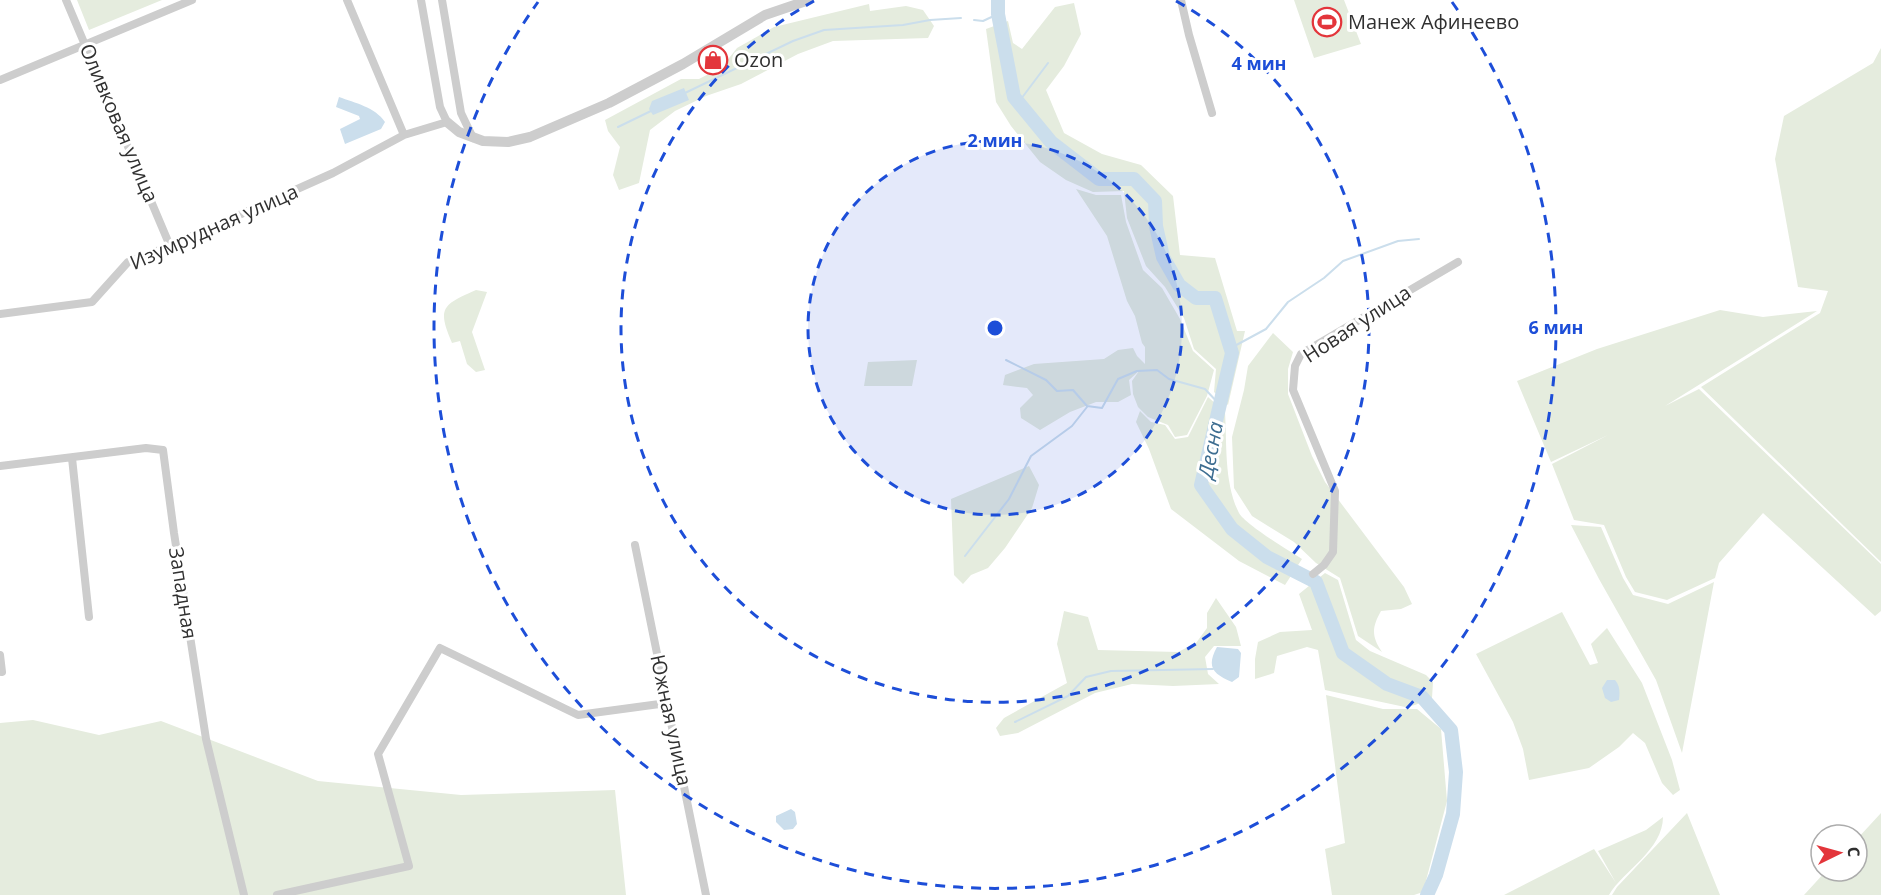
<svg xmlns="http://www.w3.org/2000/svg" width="1881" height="895" viewBox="0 0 1881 895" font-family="'Open Sans',sans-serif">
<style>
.green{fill:#e5ecde}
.water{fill:#cbdeec}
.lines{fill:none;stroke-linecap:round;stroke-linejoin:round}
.stream{stroke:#cbdeec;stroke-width:2}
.river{stroke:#cbdeec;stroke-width:14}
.minor{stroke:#cdcdcd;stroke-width:8}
.tertiary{stroke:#cdcdcd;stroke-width:10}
.ring{fill:none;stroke:#1d4ed8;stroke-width:3;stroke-dasharray:10 8}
.labels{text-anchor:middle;stroke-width:6;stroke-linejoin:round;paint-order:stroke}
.poi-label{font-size:20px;fill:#303030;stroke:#fff;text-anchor:start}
.street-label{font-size:20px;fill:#303030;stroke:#fff}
.water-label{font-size:21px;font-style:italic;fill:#3e6e91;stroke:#fff}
.centre{fill:#1d4ed8;stroke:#fff;stroke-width:3}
.ring-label{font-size:18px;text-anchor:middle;font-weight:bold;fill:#1d4ed8;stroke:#fff;stroke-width:6;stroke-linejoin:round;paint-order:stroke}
</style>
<rect width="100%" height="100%" fill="#fff"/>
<path class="green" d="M77 0H162L89 30Z
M1294 0H1344L1361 44 1314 58Z
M1074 3 1081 34 1064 66 1046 90 1064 133 1102 154 1141 165 1173 196 1180 255 1215 258 1237 331H1245L1228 405 1214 392 1216 369 1194 349 1184 318 1165 287 1146 266 1127 218 1124 191 1093 192 1066 180 1040 162 1011 126 996 102 986 29 1008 21 1013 43 1022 49 1055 7Z
M869 4 870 11 906 6 923 10 934 26 928 38 833 41 798 54 741 84 706 96 675 111 650 130 639 183 619 190 613 175 620 147 608 131 605 120 681 79H699L722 67 737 48 774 27Z
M1881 48V562L1701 387 1820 313 1828 291 1798 287 1775 159 1784 116 1873 63Z
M1076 189 1096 195H1121L1126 222 1143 270 1162 288 1180 319 1193 351 1214 370 1207 396 1187 435 1175 437 1168 425 1148 417 1138 407 1133 394 1132 381 1139 371 1129 380 1131 395 1118 402H1096L1070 412 1040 430 1021 418 1020 408 1033 395 1027 388 1003 385 1005 375 1034 364 1104 359 1118 350 1133 348 1137 356 1145 364V347L1142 343 1135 316 1127 301 1107 236Z
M476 290 487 292 472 332 485 370 476 372 467 364 460 341 452 343C437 308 442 305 476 290Z
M1720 310 1763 317 1817 311 1665 406 1699 389 1881 564V611L1875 616 1763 513 1719 563 1715 578 1667 600 1635 592 1626 577 1604 525 1574 520 1552 464 1608 435 1551 462 1517 381 1597 349Z
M1273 333 1293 352 1288 369V394L1312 456 1325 482 1404 587 1412 604 1401 609 1381 611C1372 627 1371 636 1382 652L1358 636 1340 578 1316 563 1294 542 1252 516 1234 488 1232 437 1244 390 1248 366Z
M917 360 912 386H864L868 362Z
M1208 397 1225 412C1227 445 1224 483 1239 513 1245 524 1289 551 1302 559L1285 585 1239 561 1171 509 1149 449 1136 422 1140 411 1151 422 1165 425 1175 439 1188 437Z
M1029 466 1039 485 1032 508 1005 548 988 568 971 575 963 584 954 575 951 499Z
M1571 525 1601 527 1623 578 1633 595 1668 604 1714 582 1682 753 1656 680 1599 579Z
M1325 573 1338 580 1356 640 1370 651 1426 675 1433 682 1432 698 1415 705 1405 707 1325 690 1318 650 1307 647 1277 656 1274 673 1255 679V659L1258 642 1280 632 1312 630 1299 594Z
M1216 598 1236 627 1241 646H1214L1205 657 1208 674 1219 684 1173 686 1132 684 1095 693 1018 733 1000 736 996 728 1004 718 1067 683 1057 644 1064 611 1088 617 1098 650 1178 652 1196 643 1207 628V613Z
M1562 612 1590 665 1598 663 1591 644 1607 628 1642 683 1672 760 1680 790 1673 795 1662 783 1645 743 1633 733 1619 747 1589 768 1529 780 1523 749 1513 722 1476 654Z
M1326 695 1383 709H1417L1441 729 1447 801 1423 892 1414 895H1332L1325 849 1345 843Z
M33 720 99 735 161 721 318 781 461 795 615 790 626 895H0V723Z
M1687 813 1720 895H1612L1617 887Z
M1881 813V895H1804L1826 871H1857V839Z
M1663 817C1663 850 1623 871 1609 895H1504L1594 849 1616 883 1598 851 1646 830Z"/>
<path class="water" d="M684 88 689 100 653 115 649 109 652 101Z
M339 97C355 103 375 107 385 122L381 129 345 144 340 129 360 119 359 116 336 107Z
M1217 647 1238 649 1241 653 1239 677 1232 682C1213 674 1206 667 1217 647Z
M1607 680H1615C1620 686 1620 692 1619 700L1611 702 1605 698 1602 688Z
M791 809 795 812 797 824 793 829 784 830 776 822V816Z"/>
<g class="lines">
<path class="stream" d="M974 20 983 21 998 14
M685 93 793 41 824 30 903 25 930 20 961 18
M1018 103 1048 63
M618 127 653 110
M1229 349 1266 329 1288 302 1324 278 1343 261 1398 241 1419 239
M1006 360 1046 380 1057 391 1073 390 1087 406 1102 408 1118 379 1137 371 1157 370 1169 379 1205 389 1220 405
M965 556 1009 499 1031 456 1072 426 1087 407
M1015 722 1068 696 1086 677 1111 671 1213 669"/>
<path class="river" d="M998 0V14L1014 97 1051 142 1099 179H1134L1155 201 1156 226 1163 257 1179 285 1196 298H1215L1232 353 1201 485 1232 529 1267 557 1316 582 1343 653 1387 684 1422 697 1451 730 1456 772 1453 814 1436 875 1427 895"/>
<path class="minor" d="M66 0 170 246
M347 0 404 135 447 122 440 107 421 0
M442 0 461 113 473 138
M1181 0 1189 35 1212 113
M0 80 192 0
M0 314 92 302 128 262 170 246 333 173 404 135
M72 458 89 617
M0 466 146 448 163 450 174 533 206 739 244 895
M635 545 706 895
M1313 574 1324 565 1333 552 1335 491 1293 390 1295 366 1301 354 1458 262
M0 655 2 672
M277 895 409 866 378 754 440 648 578 715 667 703"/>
<path class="tertiary" d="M447 122 459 132 483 141 508 142 530 137 609 103 683 64 765 15 809 0"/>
</g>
<circle cx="995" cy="328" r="187" fill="#1d4ed8" fill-opacity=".12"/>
<g class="ring">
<circle cx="995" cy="328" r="187"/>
<path d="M1176 1A374 374 0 1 1 814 1"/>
<path d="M1452 2A561 561 0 1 1 538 2"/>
</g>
<defs>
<g id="stadium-ring" transform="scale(1.5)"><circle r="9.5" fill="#fff" stroke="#e3353b" stroke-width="1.5"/><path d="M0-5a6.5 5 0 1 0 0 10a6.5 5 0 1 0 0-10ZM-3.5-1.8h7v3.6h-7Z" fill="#e3353b"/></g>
<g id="shop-ring" transform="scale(1.5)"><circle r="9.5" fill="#fff" stroke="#e3353b" stroke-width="1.5"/><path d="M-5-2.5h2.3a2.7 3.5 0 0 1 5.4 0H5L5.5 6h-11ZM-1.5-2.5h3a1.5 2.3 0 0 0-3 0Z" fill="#e3353b"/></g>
</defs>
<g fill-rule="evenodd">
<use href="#stadium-ring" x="1327" y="22"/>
<use href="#shop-ring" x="713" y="60"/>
</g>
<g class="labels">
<g class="poi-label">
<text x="1348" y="29">Манеж Афинеево</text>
<text x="734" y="67">Ozon</text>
</g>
<g class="street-label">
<text transform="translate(119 123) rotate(67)" y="7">Оливковая улица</text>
<text transform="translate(214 227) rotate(-24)" y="7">Изумрудная улица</text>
<text transform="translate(1357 324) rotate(-33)" y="7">Новая улица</text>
<text transform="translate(183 593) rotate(81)" y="7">Западная</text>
<text transform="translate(671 720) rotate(78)" y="7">Южная улица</text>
</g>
<g class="water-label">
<text transform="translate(1211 450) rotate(-79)" y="7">Десна</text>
</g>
</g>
<circle cx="995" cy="328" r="9" class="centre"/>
<g class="ring-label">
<text x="1259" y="70">4 мин</text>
<text x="995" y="147">2 мин</text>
<text x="1556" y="334">6 мин</text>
</g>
<g transform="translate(1839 853) rotate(85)"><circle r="28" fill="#ffffff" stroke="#acacac" stroke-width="1.5"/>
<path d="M0-4.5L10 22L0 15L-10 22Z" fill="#e3353b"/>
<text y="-9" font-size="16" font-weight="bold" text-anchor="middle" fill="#303030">С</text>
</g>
</svg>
